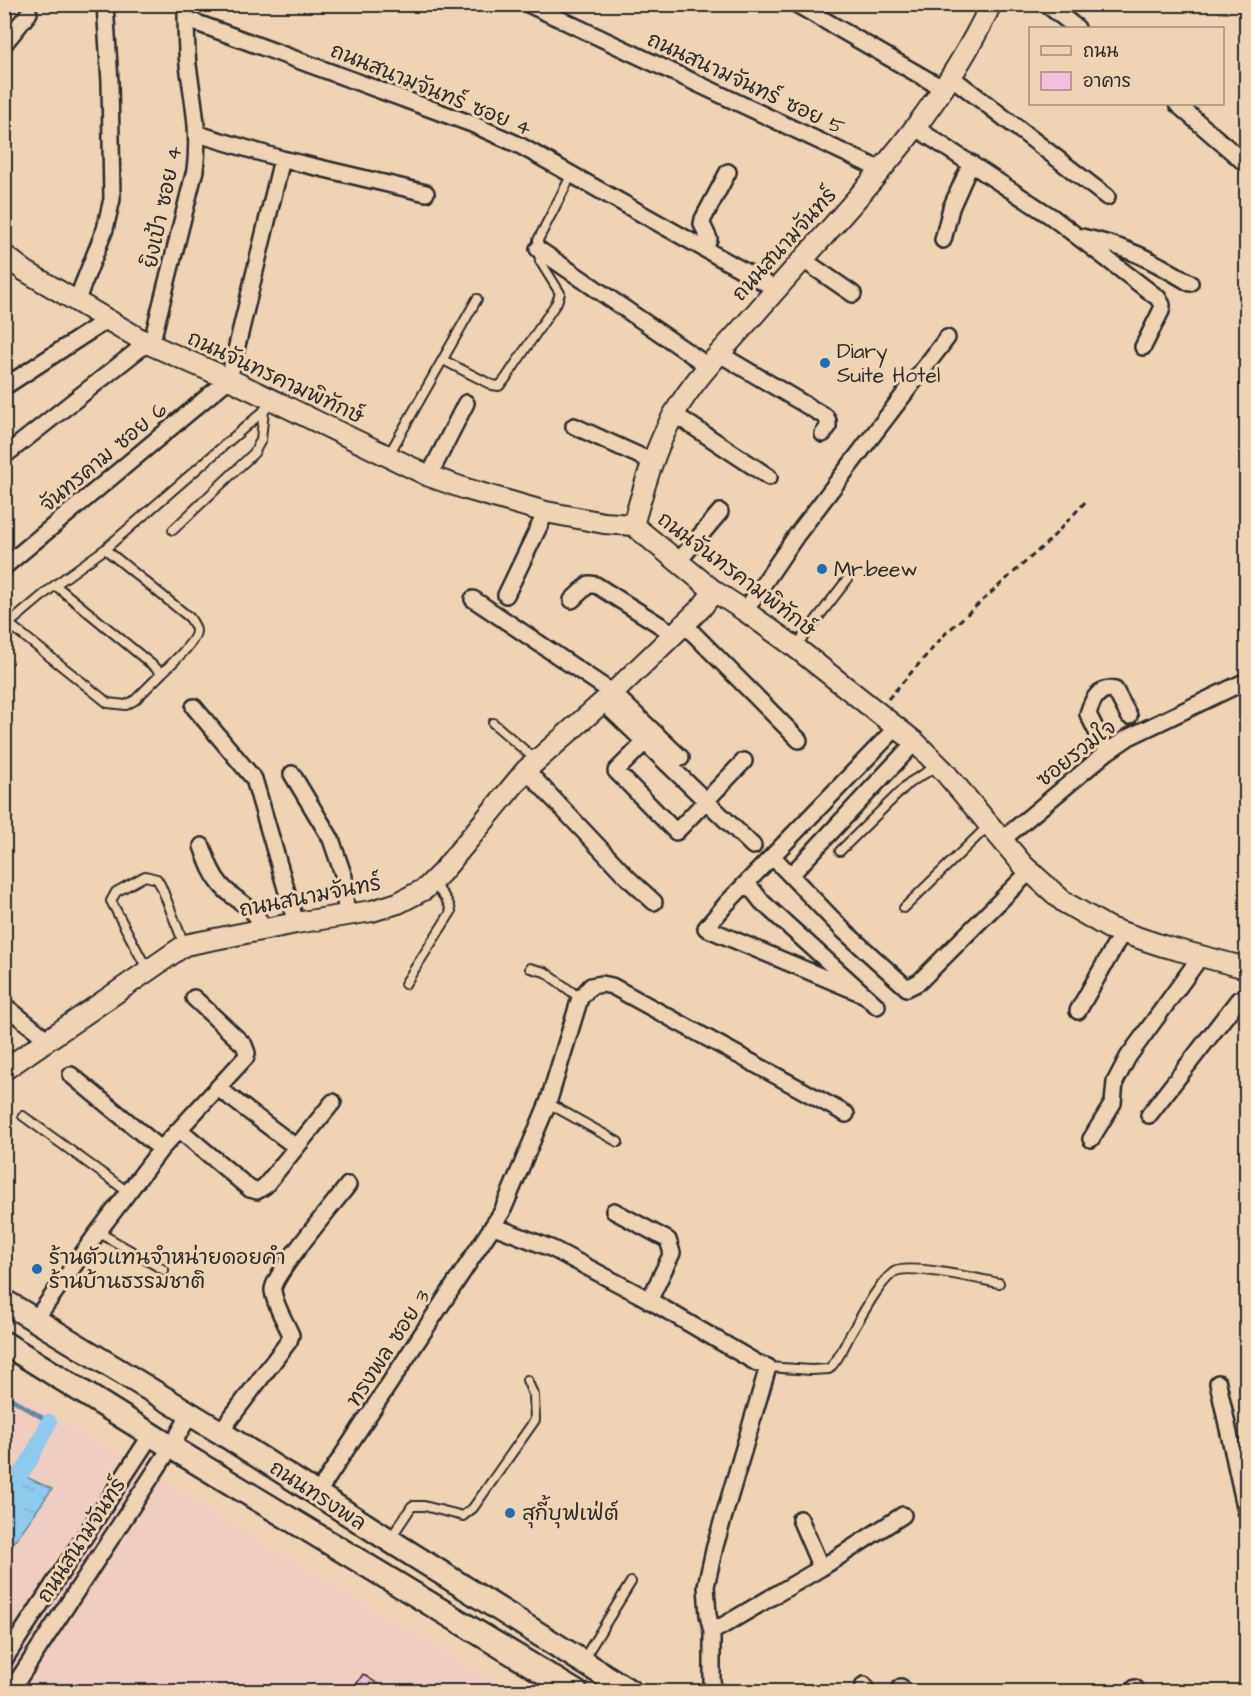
<svg xmlns="http://www.w3.org/2000/svg" width="1251" height="1696" viewBox="0 0 1251 1696" font-family="'Architects Daughter','Playpen Sans Thai',sans-serif">
<style>
.built{fill:#f0cdc1}
.water{fill:url(#water-ripples);stroke:#668aa0;stroke-width:1.5}
.lines{fill:none;stroke-linecap:round;stroke-linejoin:round}
.stream{stroke:#668aa0;stroke-width:4.5}
.canal{stroke:#8ec9ee;stroke-width:16}
.building{fill:url(#building-cross-hatch);stroke:#2b2b2b;stroke-width:1.5}
.service-casing{stroke:#2b2b2b;stroke-width:12}
.minor-casing{stroke:#2b2b2b;stroke-width:20}
.tertiary-casing{stroke:#2b2b2b;stroke-width:24}
.secondary-casing{stroke:#2b2b2b;stroke-width:27}
.path{stroke:#2b2b2b;stroke-width:3;stroke-dasharray:6 4.5;stroke-linecap:butt}
.service{stroke:#eed3b5;stroke-width:8}
.minor{stroke:#eed3b5;stroke-width:15}
.tertiary{stroke:#eed3b5;stroke-width:20}
.secondary{stroke:#eed3b5;stroke-width:22}
.poi-dot{fill:#1f6fb2;stroke:#eed3b5;stroke-width:2}
.labels{text-anchor:middle;stroke-width:6;stroke-linejoin:round;paint-order:stroke}
.street-label{font-size:21px;fill:#2b2b2b;stroke:#eed3b5}
.poi-label{font-size:21px;fill:#2b2b2b;stroke:#eed3b5;text-anchor:start}
</style>
<defs>
<pattern id="water-ripples" width="26" height="14" patternUnits="userSpaceOnUse" patternTransform="scale(1.5)"><rect width="26" height="14" fill="#8ec9ee"/><path d="M2 4q2-2 4 0t4 0M15 11q2-2 4 0t4 0" fill="none" stroke="#7badcc"/></pattern>
<pattern id="building-cross-hatch" width="8" height="8" patternUnits="userSpaceOnUse" patternTransform="scale(1.5)"><rect width="8" height="8" fill="#f3bfdc"/><path d="M0 0l8 8M0 8l8-8" fill="none" stroke="#d0a4bd"/></pattern>
</defs>
<rect width="100%" height="100%" fill="#eed3b5"/>
<filter id="ink" filterUnits="userSpaceOnUse"><feTurbulence type="fractalNoise" baseFrequency=".0167" numOctaves="2"/><feDisplacementMap in="SourceGraphic" scale="12" xChannelSelector="R" yChannelSelector="G"/><feConvolveMatrix kernelMatrix="1 2 1 2 8 2 1 2 1" color-interpolation-filters="sRGB"/></filter>
<g filter="url(#ink)">
<path class="built" d="M4 1383 119 1454 512 1691H5Z"/>
<path class="water" d="M5 1467 52 1489 5 1555 4 1467Z"/>
<g class="lines">
<path class="stream" d="M4 1394 49 1422"/>
<path class="canal" d="M4 1498 28 1464 49 1422"/>
</g>
<path class="building" d="M363 1674 390 1692H351Z"/>
<g class="lines">
<g class="service-casing">
<path id="service" d="M443 360 492 385 499 386 504 381 557 302 560 293 540 261 538 240 572 174
M388 456 477 299
M173 530 254 453 261 440 264 410
M105 549 190 618C192 622 196 626 196 631 196 642 171 664 162 673
M9 624 108 703 126 705 135 700 162 673 55 585
M4 628 55 585 105 549 274 402
M796 646 847 580
M493 723 536 760
M840 851 909 783 937 766
M904 908 989 825
M530 968 545 972 580 998
M147 969 111 901 116 892 145 876 157 879 161 886 184 944
M405 984 451 912C450 901 440 892 433 883
M548 1103 618 1142
M23 1116 128 1192
M98 1232 164 1270
M768 1367 811 1370 829 1369C842 1356 846 1340 856 1325 865 1310 879 1283 894 1272 908 1263 979 1279 999 1283
M390 1539 412 1506H424L463 1516 473 1508 535 1420 534 1396 527 1380
M583 1660 631 1582
M319 1692 322 1690 328 1692"/>
</g>
<g class="minor-casing">
<path id="minor" d="M528 4 881 170
M796 4 942 88
M1046 4 1077 28
M186 19 472 124 519 145 776 289
M4 44 29 13
M950 76 1107 197
M1177 104 1246 164
M916 128 1052 217 1158 298 1162 305 1161 311 1143 347
M198 134 282 159 426 193
M1082 237C1126 246 1152 260 1190 283
M943 240 951 208 971 163
M538 249 708 366
M705 249 709 239 702 224 703 219 728 172
M802 259 853 294
M76 302 105 229 112 199 110 82 105 4
M151 345 195 170C200 133 193 101 188 65 186 45 186 24 186 4
M718 353 826 417 828 421V427L823 434
M4 387 107 320
M674 414 769 477
M574 426 653 462
M4 456 147 343
M429 476 466 403
M677 563 720 512
M4 567 229 379 282 159
M506 595 546 512
M473 599 613 693 681 758
M572 600 589 584 596 585 674 634
M745 611 796 536 947 338
M684 624 799 740
M603 702 753 846
M194 707 254 779 296 923
M645 742 616 771 676 832 744 761
M1107 752 1088 714C1092 700 1099 686 1115 690L1129 716
M526 770 628 878 654 902
M292 774 331 839 344 877 346 915
M1003 839 1107 752 1129 737 1246 681
M202 846C207 860 211 873 221 885 236 903 255 905 263 929
M773 857 843 930 907 988 919 982 1030 871
M791 875 915 742
M747 883 762 902 877 1006
M863 994 706 928 727 903 897 727
M4 1005 48 1040
M1078 1011 1122 933
M71 1075 161 1149
M218 1088 296 1147
M1149 1115 1238 1000 1246 996
M180 1130 250 1189 257 1191 265 1186 333 1102
M1091 1139 1113 1103 1115 1082 1128 1057 1201 956
M614 1211 668 1240 672 1253 649 1301
M494 1226 553 1249 642 1296 757 1363 768 1367 715 1546 706 1586 708 1615 712 1632V1692
M35 1320 98 1232 161 1149 246 1057 247 1053 244 1045 194 998
M1218 1383 1246 1511
M220 1432 289 1341 291 1335C285 1321 275 1306 273 1291 270 1278 337 1200 348 1185
M317 1494 502 1212 548 1103 580 998 591 986 602 984 612 986 846 1114
M800 1519 821 1568
M712 1632 821 1568 903 1515
M4 1660 151 1435
M1135 1688 1136 1692
M10 1692 171 1447 190 1414
M863 1692 864 1685
M900 1692 901 1687"/>
</g>
<g class="tertiary-casing">
<path id="tertiary" d="M4 255 25 271 147 343 229 379 429 476 466 489 546 512 604 523 633 525 714 591 745 611 795 647 915 742 943 770 1024 866 1064 902 1109 928 1163 946 1246 968
M633 525C644 487 655 448 674 414 697 374 730 343 760 308 843 212 937 121 991 4
M4 1070 185 945 296 923 372 911 398 903 425 889 442 872 526 770 613 693 702 607 714 591"/>
</g>
<g class="secondary-casing">
<path id="secondary" d="M4 1301 220 1432 389 1540 631 1692
M4 1343 171 1447 576 1692"/>
</g>
<path class="path" d="M888 699 946 633 1050 540 1088 499"/>
<use href="#service" class="service"/>
<use href="#minor" class="minor"/>
<use href="#tertiary" class="tertiary"/>
<use href="#secondary" class="secondary"/>
</g>
</g>
<g class="poi-dot">
<circle cx="825" cy="363" r="6"/>
<circle cx="822" cy="569" r="6"/>
<circle cx="37" cy="1269" r="6"/>
<circle cx="510" cy="1513" r="6"/>
</g>
<g class="labels">
<g class="street-label">
<text transform="translate(746 83) rotate(25)" y="7">ถนนสนามจันทร์ ซอย 5</text>
<text transform="translate(431 89) rotate(22)" y="7">ถนนสนามจันทร์ ซอย 4</text>
<text transform="translate(162 207) rotate(-78)" y="7">ยิงเป้า ซอย 4</text>
<text transform="translate(784 244) rotate(-48)" y="7">ถนนสนามจันทร์</text>
<text transform="translate(276 377) rotate(25)" y="7">ถนนจันทรคามพิทักษ์</text>
<text transform="translate(103 457) rotate(-40)" y="7">จันทรคาม ซอย 6</text>
<text transform="translate(737 574) rotate(37)" y="7">ถนนจันทรคามพิทักษ์</text>
<text transform="translate(1076 753) rotate(-38)" y="7">ซอยรวมใจ</text>
<text transform="translate(310 896) rotate(-11)" y="7">ถนนสนามจันทร์</text>
<text transform="translate(388 1348) rotate(-57)" y="7">ทรงพล ซอย 3</text>
<text transform="translate(318 1495) rotate(33)" y="7">ถนนทรงพล</text>
<text transform="translate(81 1540) rotate(-57)" y="7">ถนนสนามจันทร์</text>
</g>
<g class="poi-label">
<text x="837" y="358">Diary<tspan x="837" dy="24">Suite Hotel</tspan></text>
<text x="834" y="576">Mr.beew</text>
<text x="49" y="1264">ร้านตัวแทนจำหน่ายดอยคำ<tspan x="49" dy="24">ร้านบ้านธรรมชาติ</tspan></text>
<text x="522" y="1520">สุกี้บุฟเฟ่ต์</text>
</g>
</g>
<rect width="1251" height="1696" fill="none" stroke="#eed3b5" stroke-width="24"/>
<rect x="12" y="12" width="1227" height="1672" fill="none" stroke="#2b2b2b" stroke-width="2" filter="url(#ink)"/>
<rect x="1029" y="27" width="195" height="78" fill="#eed3b5" stroke="#a0907e" stroke-width="1.5"/>
<rect x="1041" y="46" width="30" height="9" fill="#eed3b5" stroke="#a0907e" stroke-width="1.5"/>
<text x="1083" y="57" font-size="18" fill="#2b2b2b">ถนน</text>
<rect x="1041" y="72" width="30" height="18" fill="#f3bfdc" stroke="#a0907e" stroke-width="1.5"/>
<text x="1083" y="87" font-size="18" fill="#2b2b2b">อาคาร</text>
</svg>
